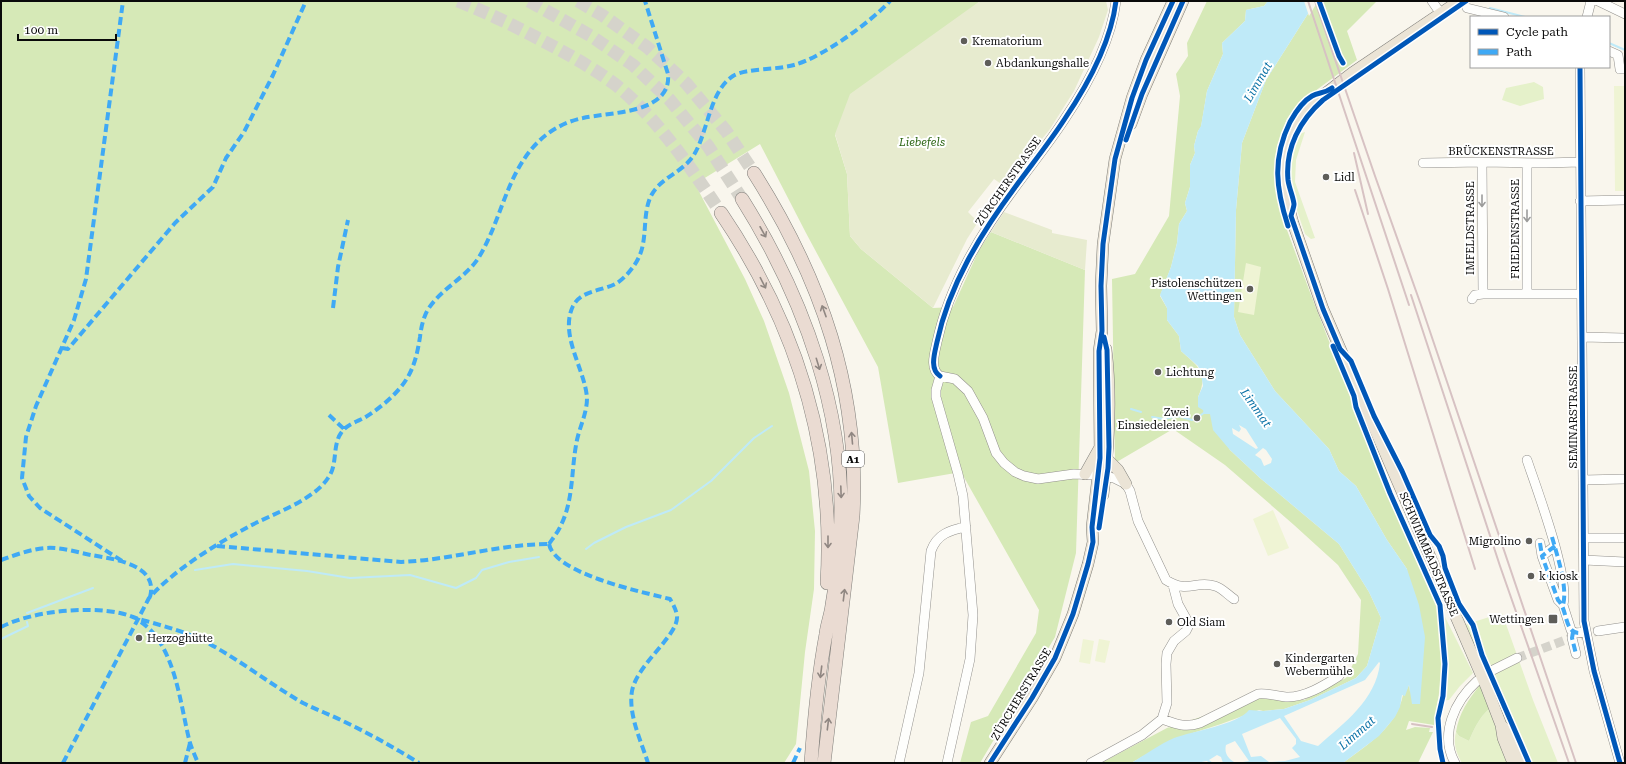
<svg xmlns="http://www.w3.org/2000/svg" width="1626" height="764" viewBox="0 0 1626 764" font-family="'Roboto Serif',serif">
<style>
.green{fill:#e5f1ca}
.forest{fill:#d6e9b7}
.cemetery{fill:#e7ebcf}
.pitch{fill:#eff4d4}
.water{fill:#bfeaf8;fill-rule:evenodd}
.pier{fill:#f9f6ed}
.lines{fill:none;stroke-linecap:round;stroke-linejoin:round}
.stream{stroke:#bfeaf8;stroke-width:2}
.minor-tunnel{stroke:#d5d3cb;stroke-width:9;stroke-dasharray:9 4.5;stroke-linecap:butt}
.highway-tunnel{stroke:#d5d3cb;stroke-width:13;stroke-dasharray:13 6;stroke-linecap:butt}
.minor-casing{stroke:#92908c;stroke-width:10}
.major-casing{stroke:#7f7e7a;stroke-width:12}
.highway-casing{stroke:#7f7e7a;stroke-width:14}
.minor{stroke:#fefefc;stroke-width:9}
.major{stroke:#ebe4d6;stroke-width:11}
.highway{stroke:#eadbd2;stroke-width:13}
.rail{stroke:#d7c2c3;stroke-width:2}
.quiet{stroke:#3fa9f5;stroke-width:4;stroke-dasharray:8 4;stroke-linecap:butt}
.cycleway-casing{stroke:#fff;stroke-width:8}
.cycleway{stroke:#0057b8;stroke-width:5}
.oneway{stroke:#9c9c9b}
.oneway2{stroke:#908782}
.poi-dot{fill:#5e5d59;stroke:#fff;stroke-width:1.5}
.labels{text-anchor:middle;stroke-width:4;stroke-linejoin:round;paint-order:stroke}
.shield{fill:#fff;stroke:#545454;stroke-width:1}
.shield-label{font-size:10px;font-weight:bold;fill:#0a0a0a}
.poi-label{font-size:11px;fill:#0a0a0a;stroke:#fff;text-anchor:start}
.park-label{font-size:11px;font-style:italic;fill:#2e6716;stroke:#fff}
.street-label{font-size:11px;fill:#0a0a0a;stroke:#fff}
.water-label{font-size:12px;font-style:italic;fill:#0971a6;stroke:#fff}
</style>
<rect width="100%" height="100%" fill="#f9f6ed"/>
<path class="green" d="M1534 82 1543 87 1544 99 1520 106 1502 100 1506 88Z
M1305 132 1296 160 1295 182 1315 238 1311 239 1305 234C1292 194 1281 176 1299 134Z
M1438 603 1473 673 1460 686 1449 700 1438 701C1442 668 1445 636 1438 603Z
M1502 613 1533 700 1558 763H1524L1464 625Z
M1489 709 1509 763H1462C1456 753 1453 743 1456 732L1459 736 1469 741C1474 729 1479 718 1489 709Z"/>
<path class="forest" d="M1 1H980L835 135 847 174 850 236 861 249 933 308 953 307 979 250 991 232 1085 270 1076 553 1055 637 980 763H960L971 722 988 716 1036 633 1039 610 961 472 898 483 878 367 806 233 760 144 695 184 745 279 764 321 789 393 809 471 815 531 814 589 805 652 796 744 784 763H1Z
M1207 1H1268L1264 6 1246 10 1245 21 1222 43 1223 54 1207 91 1201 127 1198 131 1194 146 1195 153 1190 165V187L1185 203 1187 211 1179 224 1177 243 1171 267 1160 296 1167 308V320L1179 336 1181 351C1198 366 1209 373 1198 397L1210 413 1230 450 1260 478 1339 544 1369 592 1381 618 1367 666 1356 678 1310 700 1284 709 1263 711 1259 710 1221 724 1174 739 1131 763H1101L1167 728 1265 696 1304 700 1346 678 1358 654 1361 600 1338 565 1294 525 1225 465 1173 429 1115 463 1112 279 1135 274 1169 216 1180 96 1176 74 1188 56 1187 43Z
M1316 1H1377L1347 31 1357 60 1299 103 1287 119 1277 147 1275 173 1279 203 1284 222 1311 295 1388 493 1438 603C1447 643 1441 684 1434 725L1409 721 1406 730 1415 727 1430 728 1429 732H1433L1418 763H1343C1368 744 1396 728 1403 695L1405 693 1409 685 1410 692 1407 569 1387 540 1356 486 1339 471 1329 449 1275 391 1240 335 1234 317 1236 210 1242 143 1266 80Z
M1480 685 1489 709C1479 718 1474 729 1469 741L1459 736 1456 732C1459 713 1468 700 1480 685Z"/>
<path class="cemetery" d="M980 1H1106L1108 10 1099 37 1074 91 1050 129 1004 186 994 179 968 212 978 222 967 239 933 308 861 249 850 236 847 174 835 134 850 94Z
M1004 212 1052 230V233L1087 240 1085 270 991 232Z"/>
<path class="pitch" d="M1614 86H1625V191H1615Z
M1246 263 1261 267 1254 315 1238 312Z
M1273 510 1289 548 1268 556 1253 519Z
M1083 639 1094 641 1090 664 1079 662Z
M1099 639 1110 641 1105 663 1095 661Z"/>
<path class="water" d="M1268 1H1316L1266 80 1242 143 1236 210 1234 317 1240 335 1275 391 1329 449 1339 471 1356 486 1387 540 1407 569 1419 605 1425 637 1420 704H1412L1409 685 1405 696 1402 695 1400 707 1395 717 1379 736 1343 763H1237L1249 761 1235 741 1226 745C1224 753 1228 759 1236 763H1223L1221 757 1217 755 1209 760 1213 763H1209L1207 761 1196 763H1131C1145 755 1160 744 1174 738 1193 731 1237 725 1249 710L1263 711 1284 709 1310 700 1356 678 1367 666 1381 618 1369 592 1339 544 1260 478 1230 450 1213 430 1210 414H1204L1203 410 1198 407V397L1203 386 1201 373 1198 366 1181 351 1179 336 1167 320V308L1160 295 1171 267 1177 243 1179 224 1187 211 1185 203 1190 187V165L1195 153 1194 146 1198 131 1201 126 1207 91 1223 54 1222 43 1245 21 1246 10 1264 6ZM1239 425 1246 429 1258 448 1256 449 1233 434 1232 428 1239 432 1241 429ZM1263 448 1266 450 1272 459 1271 463 1264 466 1261 459 1255 455ZM1379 662 1380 663C1376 700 1344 723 1318 746L1301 741 1284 716 1365 680ZM1280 718 1296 739V744L1292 748 1300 757 1285 761 1269 762 1261 756 1251 757 1242 734Z"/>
<path class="pier" d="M1304 1H1318L1309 16Z"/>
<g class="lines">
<path class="stream" d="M1490 8 1525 17
M1609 43 1625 50
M1131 409 1141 412
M1152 417 1164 419 1178 416 1192 420 1197 418 1205 412
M586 549 594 543 626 527 671 510 711 481 754 438 772 426
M195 570 233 564 307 571 350 578 410 575 456 588 476 578 482 570 509 562 539 557
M27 613 93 588
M1 639 28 626 27 622"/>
<path class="minor-tunnel" d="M1517 658 1571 638 1598 631"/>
<path class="highway-tunnel" d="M458 1C488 13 515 26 543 41 568 54 593 68 616 85 659 120 691 168 721 213
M529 1 591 36 633 65 669 99 708 146 742 199
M578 1 602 15 647 47 686 83 726 131 754 173"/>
<g class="minor-casing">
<path id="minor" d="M1432 1 1441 14
M1598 1 1625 14
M1467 8 1504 17
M1587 17 1591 1
M1609 51 1618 55 1620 69H1625
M1580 67 1584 621 1594 671 1620 763
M1482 162 1483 294
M1423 163 1482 162 1546 163 1580 162
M1527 163V294
M1580 201 1625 200
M1472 299 1475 295 1483 294H1581
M1582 337 1625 338
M940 376C929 369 935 352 937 342 949 285 981 233 1016 186 1032 164 1049 143 1064 120 1087 86 1111 42 1116 1
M940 376 955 379 968 391 983 418 996 453 1004 463 1015 472 1024 476 1038 479 1074 474 1095 475 1114 478 1126 484 1130 491 1138 521 1166 580C1188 594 1195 580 1215 586 1222 588 1228 595 1234 599
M940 376 936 390V397L958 474 963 496 973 615 970 659 947 763
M1527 460C1537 490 1570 577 1563 605
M1583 480 1625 479
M1584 538H1625
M1540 543 1542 556
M1555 546 1542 556 1558 600 1563 605 1571 630 1575 633 1585 632
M1584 560 1625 562
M1598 631 1625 627
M1573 632 1572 638 1576 654
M1491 671 1517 658
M1162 719C1176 724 1185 728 1200 723L1258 694C1268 693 1277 696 1286 697 1304 698 1325 685 1339 676
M899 763 919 673 931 551C937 534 950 530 966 527
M1091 763 1142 735 1162 719 1167 703 1166 664 1167 653 1174 641 1186 631 1188 627V622L1178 604 1173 585
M1455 763C1439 734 1455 701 1477 681"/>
</g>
<g class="major-casing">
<path id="major" d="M1459 1 1352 73 1314 102 1298 120 1287 143 1282 167 1283 181 1285 194 1293 223 1323 309 1486 686 1501 725 1503 738 1513 763
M1131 124 1142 94 1183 1
M1108 460 1118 470 1126 484
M1085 474 1099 449
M1103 495C1109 447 1112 398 1106 349
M1502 726 1510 734 1522 763
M990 763 1032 698 1055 658 1073 614 1088 564 1093 542 1092 527 1100 458 1099 351 1102 331 1101 286 1103 244 1115 159 1132 98 1146 60 1173 1"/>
</g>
<g class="highway-casing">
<path id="highway" d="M754 173C821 279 860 389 853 516L824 763
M742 199C804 298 848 417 840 536 839 559 836 582 832 605 831 615 827 624 826 634 818 676 814 720 811 763
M721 213C797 325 835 449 827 583"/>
</g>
<use href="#minor" class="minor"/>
<use href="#major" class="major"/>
<use href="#highway" class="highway"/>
<path class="rail" d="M1308 1 1409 305
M1315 1 1375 176 1421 305 1576 763
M1354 153 1368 214
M1355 190 1388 289 1475 569
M1411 295 1500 566 1569 763
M1412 724 1432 727"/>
<path class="quiet" d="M333 308 338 267 348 220
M62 348 68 349 175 223 213 187 226 158 244 132 273 75 306 1
M329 415 344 429
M1552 537C1557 555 1568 587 1563 605
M1540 543 1542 556
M549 544C553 538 558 532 561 525 574 499 571 468 577 440 580 426 587 413 587 398 585 369 559 335 573 306 581 290 603 291 617 283 625 278 634 267 638 259 648 240 642 218 650 198 659 177 684 173 695 153 708 130 710 91 733 76 746 68 777 70 794 65 821 58 871 22 890 1
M549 544C555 574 642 592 670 599 673 604 676 609 677 616 679 635 637 664 632 691 628 714 641 741 648 763
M217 546 401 562C451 560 499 544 549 544
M1555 546 1542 556 1558 600C1568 610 1564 633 1579 633
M1 560C15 555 31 549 46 548 61 547 76 552 91 555 113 559 159 564 150 597
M122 561 40 508 29 496 22 478 26 437 36 406 74 320 86 279 123 1
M141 622C176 646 180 705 190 743 192 749 195 756 198 763
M1 627C33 611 85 606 120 613 129 615 137 619 146 621 167 627 186 632 206 642 240 660 270 684 303 703 317 710 331 715 345 722 370 734 395 748 419 763
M1573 632 1572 638 1576 654
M63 763 149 598C173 571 216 544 248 527 272 514 313 501 328 478 338 465 332 446 341 433 346 425 356 422 364 418 377 410 390 400 400 388 413 373 417 356 420 337 421 328 423 319 427 311 440 289 466 278 479 257 502 219 506 174 538 142 550 130 567 121 583 118 610 112 672 114 668 74L645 1
M185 763 190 743
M793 763 800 748"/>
<g class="cycleway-casing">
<path id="cycleway" d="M1319 1 1339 56 1343 63
M1466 1 1323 100C1300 120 1285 148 1288 180 1289 188 1293 196 1294 204 1294 207 1292 212 1291 216L1323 309 1340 349 1351 361 1374 416 1402 471 1430 535 1439 546 1443 556 1445 568 1459 604 1473 625 1482 655 1529 763
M1580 67 1584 621 1594 671 1620 763
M1126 140 1142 94 1183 1
M1288 226C1276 189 1272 159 1290 122 1295 113 1303 101 1312 96 1319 92 1324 94 1332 88
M1333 346 1354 396 1356 407 1390 493 1440 605 1445 664 1443 696 1438 718 1440 749 1443 763
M940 376C929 369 935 352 937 342 949 285 981 233 1016 186 1032 164 1049 143 1064 120 1087 86 1111 42 1116 1
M1099 528 1108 468 1109 447 1107 350 1104 337
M990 763 1032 698 1055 658 1073 614 1088 564 1093 542 1092 527 1100 458 1099 351 1102 331 1101 286 1103 244 1115 159 1132 98 1146 60 1173 1"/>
</g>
<use href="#cycleway" class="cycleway"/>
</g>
<defs><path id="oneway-shaft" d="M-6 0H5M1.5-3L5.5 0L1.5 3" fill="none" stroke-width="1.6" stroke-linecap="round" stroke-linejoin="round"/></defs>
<g class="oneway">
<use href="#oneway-shaft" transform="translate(1482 201) rotate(90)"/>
<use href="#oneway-shaft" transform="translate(1527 216) rotate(90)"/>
</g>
<g class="oneway2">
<use href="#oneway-shaft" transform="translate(763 232) rotate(61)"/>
<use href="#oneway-shaft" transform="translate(763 283) rotate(63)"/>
<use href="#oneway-shaft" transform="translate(824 311) rotate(-110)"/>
<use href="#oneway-shaft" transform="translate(818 364) rotate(73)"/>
<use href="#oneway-shaft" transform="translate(852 438) rotate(-95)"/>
<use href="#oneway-shaft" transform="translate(841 492) rotate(88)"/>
<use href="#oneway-shaft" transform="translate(828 542) rotate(90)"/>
<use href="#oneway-shaft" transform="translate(844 595) rotate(-83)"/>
<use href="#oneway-shaft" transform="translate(821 672) rotate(97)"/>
<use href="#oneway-shaft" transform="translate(828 724) rotate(-83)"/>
</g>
<g class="poi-dot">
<circle cx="964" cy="41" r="4"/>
<circle cx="988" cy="63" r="4"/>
<circle cx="1326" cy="177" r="4"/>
<circle cx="1250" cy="289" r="4"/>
<circle cx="1158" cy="372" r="4"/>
<circle cx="1197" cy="418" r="4"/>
<circle cx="1529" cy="541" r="4"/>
<circle cx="1531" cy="576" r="4"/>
<rect x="1548" y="614" width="10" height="10" rx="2"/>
<circle cx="1169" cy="622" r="4"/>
<circle cx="139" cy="638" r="4"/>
<circle cx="1277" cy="664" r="4"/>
</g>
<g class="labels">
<rect class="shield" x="842" y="451" width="22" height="16" rx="3"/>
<g class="shield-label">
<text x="853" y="463">A1</text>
</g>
<g class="poi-label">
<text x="972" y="45">Krematorium</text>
<text x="996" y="67">Abdankungshalle</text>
<text x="1334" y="181">Lidl</text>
<text x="1242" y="287" text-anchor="end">Pistolenschützen<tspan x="1242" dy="13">Wettingen</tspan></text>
<text x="1166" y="376">Lichtung</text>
<text x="1189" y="416" text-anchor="end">Zwei<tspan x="1189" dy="13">Einsiedeleien</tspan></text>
<text x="1521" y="545" text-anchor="end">Migrolino</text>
<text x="1539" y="580">k kiosk</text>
<text x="1544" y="623" text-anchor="end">Wettingen</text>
<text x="1177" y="626">Old Siam</text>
<text x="147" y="642">Herzoghütte</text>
<text x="1285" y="662">Kindergarten<tspan x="1285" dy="13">Webermühle</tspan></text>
</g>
<g class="park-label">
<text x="922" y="146">Liebefels</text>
</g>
<g class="street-label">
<text x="1501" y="155">BRÜCKENSTRASSE</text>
<text transform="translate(1008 181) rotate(-55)" y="4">ZÜRCHERSTRASSE</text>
<text transform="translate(1470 228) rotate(-90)" y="4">IMFELDSTRASSE</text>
<text transform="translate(1515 229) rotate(-90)" y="4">FRIEDENSTRASSE</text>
<text transform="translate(1573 417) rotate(-90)" y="4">SEMINARSTRASSE</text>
<text transform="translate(1429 554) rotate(67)" y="4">SCHWIMMBADSTRASSE</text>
<text transform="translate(1021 694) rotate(-59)" y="4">ZÜRCHERSTRASSE</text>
</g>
<g class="water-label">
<text transform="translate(1258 82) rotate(-60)" y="4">Limmat</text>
<text transform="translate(1256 408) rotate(55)" y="4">Limmat</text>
<text transform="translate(1357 733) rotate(-41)" y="4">Limmat</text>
</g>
</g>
<rect width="1626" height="764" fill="none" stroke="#0a0a0a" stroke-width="4"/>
<rect x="1470" y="16" width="140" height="52" fill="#ffffff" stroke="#9d9d9d"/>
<rect x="1478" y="29" width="20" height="6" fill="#0057b8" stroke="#9d9d9d"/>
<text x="1506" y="36" font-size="12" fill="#0a0a0a">Cycle path</text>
<rect x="1478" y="49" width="20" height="6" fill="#3fa9f5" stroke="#9d9d9d"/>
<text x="1506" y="56" font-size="12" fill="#0a0a0a">Path</text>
<path d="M18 34v6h98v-6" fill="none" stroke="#0a0a0a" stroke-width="2"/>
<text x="24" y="34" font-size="12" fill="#0a0a0a" stroke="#ffffff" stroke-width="3" paint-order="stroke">100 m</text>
</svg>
